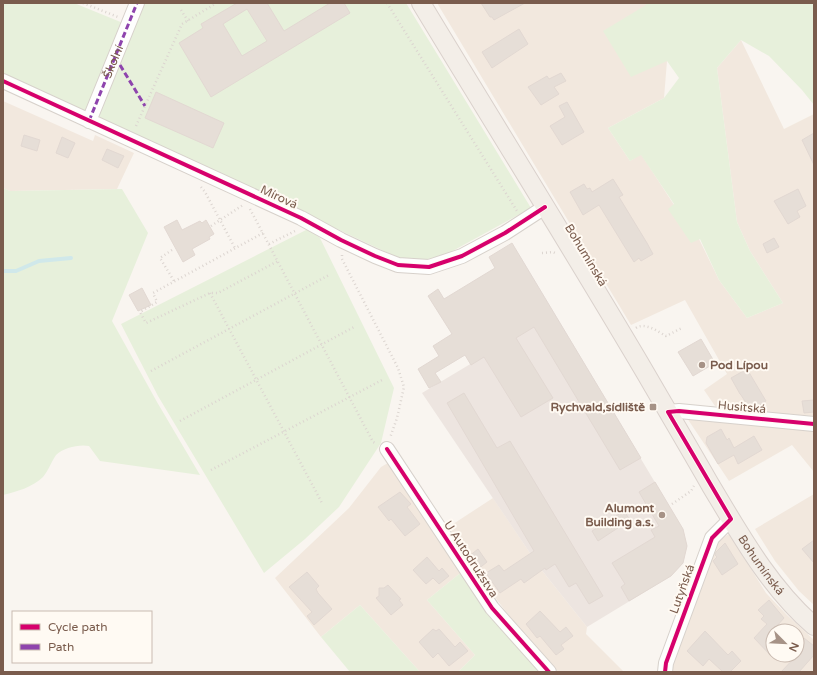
<svg xmlns="http://www.w3.org/2000/svg" width="817" height="675" viewBox="0 0 817 675" font-family="'Varela Round',sans-serif">
<style>
.residential{fill:#f2e8de;fill-rule:evenodd}
.industrial{fill:#ede5e0}
.green{fill:#e7f0db}
.lines{fill:none;stroke-linecap:round;stroke-linejoin:round}
.stream{stroke:#d0e8ea;stroke-width:4}
.building{fill:#e6ded7;stroke:#e2d8d2;fill-rule:evenodd}
.minor-casing{stroke:#d7d1cb;stroke-width:16}
.major-casing{stroke:#dad1cc;stroke-width:20}
.path{stroke:#dcd5d0;stroke-width:2.5;stroke-dasharray:1 3;stroke-linecap:butt}
.minor{stroke:#fefefd;stroke-width:14}
.major{stroke:#f3eee8;stroke-width:18}
.quiet{stroke:#8e44ad;stroke-width:3;stroke-dasharray:6 3;stroke-linecap:butt}
.cycleway-casing{stroke:#fffaf3;stroke-width:6}
.cycleway{stroke:#d6006c;stroke-width:4}
.poi-dot{fill:#a69286;stroke:#fffaf3;stroke-width:1.5}
.labels{text-anchor:middle;stroke-width:4;stroke-linejoin:round;paint-order:stroke}
.street-label{font-size:12px;fill:#7a5c4d;stroke:#fffaf3}
.poi-label{font-size:12px;font-weight:bold;fill:#7a5c4d;stroke:#fffaf3;text-anchor:end}
</style>
<rect width="100%" height="100%" fill="#f9f5f0"/>
<path class="residential" d="M437 3H646L667 61 664 98 608 128 630 161 641 154 674 205 669 209 699 239 719 280 747 318 783 303 750 251 737 222 717 68 741 40 784 129 814 114V416L749 412 715 406 704 390 727 374 685 300 631 325Z
M3 101 93 141 95 135 134 153 117 189 10 191 3 188Z
M687 418 814 429V472L792 445 729 481Z
M388 463 464 570 427 600 475 655 458 672H420L360 605 321 637 275 578 349 508 381 467Z
M814 494V605L799 591 775 561 755 529Z
M493 498 540 568 587 627 586 634 624 672H557L529 642 479 576 447 528Z
M729 534 766 593 787 615 814 640V672H672L676 642 716 542ZM773 631H797V655H773Z"/>
<path class="industrial" d="M554 314 683 529 687 546 683 563 671 576 587 627 540 568 422 393Z"/>
<path class="green" d="M3 3H74L123 23 88 113 3 74Z
M142 3H406L531 208 447 254 424 260 401 259 98 117Z
M646 3H811L814 5V105L802 90 769 56 741 40 717 68 737 222 750 251 783 303 747 318 719 280 700 239 691 243 668 209 674 204 641 155 630 161 608 128 664 98 679 78 667 61 631 77 603 31 646 5Z
M3 188 10 191 122 189 148 233 112 321 157 402 200 475 100 461 89 446C79 444 63 448 56 455 51 462 49 470 43 477 33 487 16 492 3 495Z
M308 229 320 238 394 388 381 443 339 507 305 539 264 573 158 396 121 324Z
M464 570 543 672H458L475 655 427 600Z
M360 605 420 672H350L321 637Z"/>
<g class="lines">
<path class="stream" d="M3 271H16L39 261 71 258"/>
</g>
<path class="building" d="M237 3H267L284 31 330 3H344L350 13 211 97 179 43 203 28 201 24ZM247 9 267 41 242 56 223 24Z
M481 3H525L494 20 492 17H490Z
M519 29 528 44 492 68 482 52Z
M561 73 566 81 554 87 559 94 541 105 528 87 547 76 549 79Z
M156 92 224 123 213 148 145 118Z
M567 102 584 132 562 145 550 126 565 117 559 106Z
M814 133V165L802 140Z
M24 135 40 140 37 151 21 146Z
M62 137 75 143 68 158 56 153Z
M107 149 124 156 118 168 102 160Z
M613 179 623 195 619 197 647 243 653 254 641 261 639 258 634 262 599 205 583 215 570 192 584 184 587 189 590 188 592 192Z
M798 189 806 206 797 211 800 217 788 224 774 201Z
M177 220 182 230 200 221 202 223 206 220 214 234 209 237 210 239 192 249 195 255 183 262 164 227Z
M774 238 779 247 767 253 763 244Z
M512 243 641 458 620 470 534 327 516 338 553 398 521 417 484 357 471 365 465 355 435 373 441 382 429 388 418 369 439 356 433 346 452 334 428 296 438 289 444 299 495 268 489 257Z
M142 288 151 305 138 311 129 295Z
M701 339 715 363 693 376 678 352Z
M747 369 766 401 753 410 750 409 741 395 740 394 731 378Z
M464 393 497 448 510 441 603 596 589 604 576 583 569 587 555 564 546 570 545 568 524 583 521 579 500 593 486 573 499 565 504 571 534 551 447 403Z
M814 400V412L804 413 802 401Z
M721 429 727 440 729 438 734 448 754 436 762 450 738 464 734 455 718 464 706 443 707 437Z
M655 482 683 529 687 546 683 563 671 576 629 601 621 587 625 584 612 563 655 537 651 530 659 526 639 492Z
M400 492 411 504 407 507 420 524 405 536 391 519 389 521 378 507Z
M624 511 630 520 598 541 592 531Z
M814 540V563L802 549Z
M725 543 738 564 722 575 713 561 717 557 715 555 716 552Z
M478 549 487 562 477 570 468 557Z
M427 557 439 571 442 568 449 576 439 584 433 578 426 584 413 570Z
M307 572 319 586 316 589 318 593 332 609 314 625 307 616 312 612 289 587Z
M388 585 401 599 399 600 403 605 391 615 376 598 379 596V588H384Z
M769 600 784 618 776 627 777 628 773 631V658L754 638 767 624 761 619 764 616 758 610Z
M540 611 560 632 566 627 573 636 561 645 564 649 556 655 540 636 537 638 526 624Z
M433 629 436 631 439 629 455 647 460 642 468 651 449 666 438 653 433 658 419 642Z
M705 631 728 655 732 651 741 661 730 672H723L709 659 703 666 687 651Z
M797 634 803 639 804 638 814 646V655L799 672H781L797 655Z"/>
<g class="lines">
<g class="minor-casing">
<path id="minor" d="M3 81 301 218 341 240 375 256 398 265 429 267 462 256 505 233 545 207
M89 121 137 3
M668 412 679 411 814 424
M387 449 492 608 549 672
M665 672 666 663 712 538 731 519"/>
</g>
<g class="major-casing">
<g id="major">
<path id="s1" d="M421 3C496 127 573 250 646 374 668 412 690 449 711 486 741 536 770 588 814 626"/>
</g>
</g>
<path class="path" d="M83 3 118 17
M387 3 517 211
M181 10 188 21
M136 126 182 24 215 4V3
M201 187 205 192 235 248
M250 209 373 442 377 444
M211 226 243 205
M263 233 153 293 157 302 140 312 146 323 210 293H218L278 261
M269 244 297 230
M172 250 160 258 174 281
M542 253 553 252 555 253
M342 255V259L398 368 404 387 397 418 390 438
M210 293 322 503
M636 328C645 322 657 331 666 336L682 328
M151 371 329 275
M180 421 354 327
M211 470 384 379
M672 504 691 491 694 486"/>
<use href="#minor" class="minor"/>
<use href="#major" class="major"/>
<g class="quiet">
<path d="M120 65 145 106"/>
<path id="s2" d="M89 121 137 3"/>
</g>
<g class="cycleway-casing">
<path id="cycleway" d="M3 81 301 218 341 240 375 256 398 265 429 267 462 256 505 233 545 207
M387 449 492 608 549 672
M665 672 666 663 712 538 731 519 668 412 679 411 814 424"/>
</g>
<use href="#cycleway" class="cycleway"/>
</g>
<g class="poi-dot">
<circle cx="702" cy="365" r="4"/>
<rect x="649" y="403" width="8" height="8" rx="2"/>
<circle cx="662" cy="515" r="4"/>
</g>
<g class="labels">
<g class="street-label">
<text dy="4" stroke="none"><textPath href="#s2" startOffset="64">Školní</textPath></text>
<text transform="translate(279 197) rotate(25)" y="4">Mírová</text>
<text transform="translate(586 255) rotate(59)" y="4">Bohumínská</text>
<text transform="translate(742 407) rotate(5)" y="4">Husitská</text>
<text transform="translate(471 559) rotate(57)" y="4">U Autodružstva</text>
<text dy="4" stroke="none"><textPath href="#s1" startOffset="657">Bohumínská</textPath></text>
<text transform="translate(682 589) rotate(-70)" y="4">Lutyňská</text>
</g>
<g class="poi-label">
<text x="710" y="369" text-anchor="start">Pod Lípou</text>
<text x="645" y="411">Rychvald,sídliště</text>
<text x="654" y="512">Alumont<tspan x="654" dy="14">Building a.s.</tspan></text>
</g>
</g>
<rect width="817" height="675" fill="none" stroke="#7a5c4d" stroke-width="8"/>
<rect x="12" y="611" width="140" height="52" fill="#fffaf3" stroke="#cabbb1"/>
<rect x="20" y="624" width="20" height="6" fill="#d6006c" stroke="#cabbb1"/>
<text x="48" y="631" font-size="12" fill="#7a5c4d">Cycle path</text>
<rect x="20" y="644" width="20" height="6" fill="#8e44ad" stroke="#cabbb1"/>
<text x="48" y="651" font-size="12" fill="#7a5c4d">Path</text>
<g transform="translate(785 643) rotate(114)"><circle r="19" fill="#fffaf3" stroke="#cabbb1"/>
<path d="M0-3L7 15L0 10L-7 15Z" fill="#a69286"/>
<text y="-6" font-size="11" font-weight="bold" text-anchor="middle" fill="#7a5c4d">N</text>
</g>
</svg>
